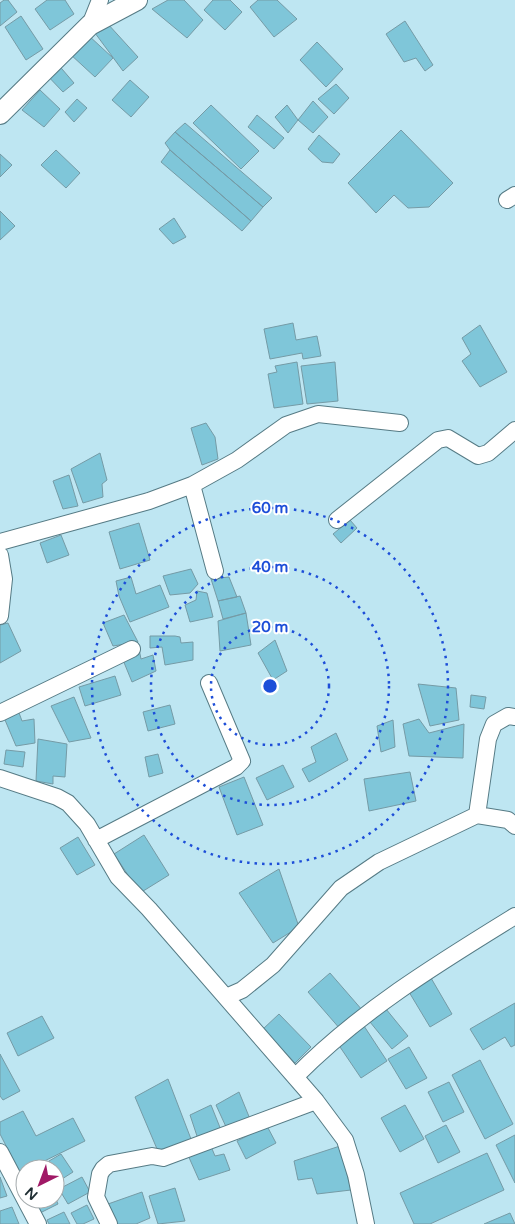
<svg xmlns="http://www.w3.org/2000/svg" width="515" height="1224" viewBox="0 0 515 1224" font-family="'Varela Round',sans-serif">
<style>
.building{fill:#7fc6d9;stroke:#759ba6}
.lines{fill:none;stroke-linecap:round;stroke-linejoin:round}
.minor-casing{stroke:#567b85;stroke-width:18}
.tertiary-casing{stroke:#567b85;stroke-width:22}
.minor{stroke:#fff;stroke-width:16}
.tertiary{stroke:#fff;stroke-width:20}
.ring{fill:none;stroke:#1d4ed8;stroke-width:2.5;stroke-dasharray:2.5 5}
.centre{fill:#1d4ed8;stroke:#fff;stroke-width:2.5}
.ring-label{font-size:15px;text-anchor:middle;font-weight:bold;fill:#1d4ed8;stroke:#fff;stroke-width:4;stroke-linejoin:round;paint-order:stroke}
</style>
<rect width="100%" height="100%" fill="#bee6f2"/>
<path class="building" d="M4 0H8L17 12 0 26V3Z
M47 0H65L74 14 50 30 35 9Z
M168 0H184L203 20 187 38 152 9Z
M213 0H230L242 12 225 30 204 10Z
M258 0H277L297 19 274 37 250 7Z
M21 16 43 49 26 60 5 27Z
M405 21 433 65 425 71 416 58 404 62 386 34Z
M107 23 138 57 123 71 95 33Z
M88 35 113 58 95 77 70 54Z
M317 42 343 69 326 87 300 60Z
M56 62 74 83 63 92 43 71Z
M130 80 149 97 131 117 112 100Z
M336 84 349 98 334 114 318 99Z
M40 90 60 109 44 127 22 110Z
M77 99 87 108 74 122 65 112Z
M313 101 328 117 313 133 298 120Z
M211 105 259 151 241 169 193 123Z
M287 105 298 120 288 133 275 117Z
M257 115 284 138 274 149 248 127Z
M185 123 272 198 263 207 175 132Z
M401 130 453 183 429 207 408 208 394 195 376 213 348 183Z
M175 132 263 207 251 221 170 150 165 143Z
M319 135 340 154 333 163 322 162 308 149Z
M56 150 80 173 66 188 41 165Z
M170 150 251 221 242 231 161 162Z
M0 154 12 165 0 177Z
M0 211 15 226 0 240Z
M174 218 186 237 173 244 159 229Z
M293 323 296 340 317 336 321 356 303 359 302 353 270 359 264 329Z
M480 325 507 372 480 387 462 361 471 354 462 338Z
M297 362 303 404 274 408 268 374 277 372 275 366Z
M335 362 338 401 307 404 301 366Z
M206 423 215 437 218 459 202 465 191 428Z
M100 453 107 480 102 484 103 497 83 503 71 469Z
M69 475 78 506 63 509 53 481Z
M350 520 357 528 341 543 333 534Z
M139 523 150 560 120 569 109 532Z
M61 535 69 555 47 563 40 543Z
M191 569 198 584 190 593 170 595 163 576Z
M131 577 136 594 160 585 169 607 130 622 119 596 116 581Z
M229 577 237 597 218 601 211 579Z
M197 591 207 593 213 617 190 622 185 605 196 600Z
M240 596 246 613 223 619 218 601Z
M246 613 251 645 220 651 218 621Z
M124 615 138 642 113 646 103 623Z
M8 623 21 651 0 663V625Z
M150 636H175L180 637 181 643 193 642V660L165 665 162 647 150 648Z
M275 640 287 671 273 680 258 653Z
M139 649 141 659 153 655 156 671 132 682 123 660Z
M115 676 121 695 85 706 79 687Z
M418 684 456 688 459 720 430 726Z
M471 695 486 697 484 709 470 707Z
M74 697 91 738 69 742 51 706Z
M170 705 175 724 148 731 143 712Z
M18 710 22 721 34 719 35 743 16 746 5 720Z
M419 719 429 733 464 724 463 758 409 756 403 724Z
M393 720 395 747 381 752 377 726Z
M336 733 348 760 309 782 302 769 316 762 311 747Z
M38 739 67 744 65 777 53 776V784L36 781Z
M6 750 25 752 23 767 4 764Z
M158 754 163 773 149 777 145 757Z
M283 765 294 787 267 800 256 778Z
M410 772 416 801 369 811 364 779Z
M244 777 263 825 237 835 219 787Z
M144 835 169 875 140 893 114 854Z
M78 837 95 865 77 875 60 848Z
M279 869 299 927 273 943 239 893Z
M330 973 363 1011 341 1030 308 992Z
M431 978 452 1014 430 1027 409 992Z
M515 1003V1045L511 1047 505 1037 483 1050 470 1029Z
M386 1009 408 1036 392 1049 370 1022Z
M279 1014 311 1047 295 1063 263 1029Z
M42 1016 54 1038 18 1056 7 1033Z
M364 1026 387 1061 361 1078 338 1044Z
M409 1047 427 1078 406 1089 388 1059Z
M0 1054 20 1091 3 1100 0 1096Z
M480 1060 513 1124 485 1139 452 1075Z
M168 1079 191 1139 160 1156 135 1097Z
M449 1082 464 1112 443 1122 428 1092Z
M239 1092 250 1119 227 1129 216 1105Z
M211 1105 221 1130 198 1139 190 1115Z
M405 1105 424 1139 400 1152 381 1118Z
M23 1111 36 1136 73 1118 85 1141 20 1173 0 1134V1122Z
M446 1125 460 1152 438 1163 425 1136Z
M267 1126 276 1143 246 1159 237 1141Z
M515 1135V1183L496 1145Z
M210 1144 215 1156 224 1154 230 1170 199 1180 187 1153Z
M340 1146 351 1190 317 1194 312 1178 298 1180 294 1161Z
M487 1153 504 1190 430 1224H414L400 1193Z
M61 1154 73 1172 62 1179 49 1161Z
M0 1177 7 1196 0 1198Z
M82 1177 90 1192 68 1204 59 1189Z
M175 1188 185 1221 158 1224 149 1196Z
M142 1192 150 1218 136 1224H117L108 1204Z
M55 1197 58 1204 40 1213 34 1199Z
M87 1205 94 1219 83 1224H77L71 1213Z
M12 1207 19 1224H0V1211Z
M64 1212 70 1224H49L47 1220Z
M510 1213 515 1224H484Z"/>
<g class="lines">
<g class="minor-casing">
<path id="minor" d="M90 25 100 0
M507 200 515 195
M192 485 215 571
M337 520 438 440 448 438 478 456 488 453 515 430
M0 542 149 501 192 485 237 460 286 425 318 414 400 423
M0 555 4 579 0 616
M0 713 132 649
M0 778 57 797 68 803 87 824 118 877 149 909 316 1101 345 1140 356 1175 366 1224
M477 815 488 739 494 724 508 716 515 717
M96 840 236 767 242 761 209 683
M226 997 242 990 273 965 341 888 379 862 477 815 508 820 515 826
M295 1077C360 1011 437 964 515 916
M0 1152 38 1224
M109 1224 96 1197 100 1174 103 1169 109 1164 152 1156 163 1158 316 1101"/>
</g>
<g class="tertiary-casing">
<path id="tertiary" d="M0 114 90 25 137 0"/>
</g>
<use href="#minor" class="minor"/>
<use href="#tertiary" class="tertiary"/>
</g>
<g class="ring">
<circle cx="270" cy="686" r="59"/>
<circle cx="270" cy="686" r="119"/>
<circle cx="270" cy="686" r="178"/>
</g>
<circle cx="270" cy="686" r="8" class="centre"/>
<g class="ring-label">
<text x="270" y="513">60 m</text>
<text x="270" y="572">40 m</text>
<text x="270" y="632">20 m</text>
</g>
<g transform="translate(40 1184) rotate(222)"><circle r="24" fill="#ffffff" stroke="#a5abad"/>
<path d="M0-4L9 19L0 12L-9 19Z" fill="#a01966"/>
<text y="-8" font-size="14" font-weight="bold" text-anchor="middle" fill="#1e2d32">N</text>
</g>
</svg>
